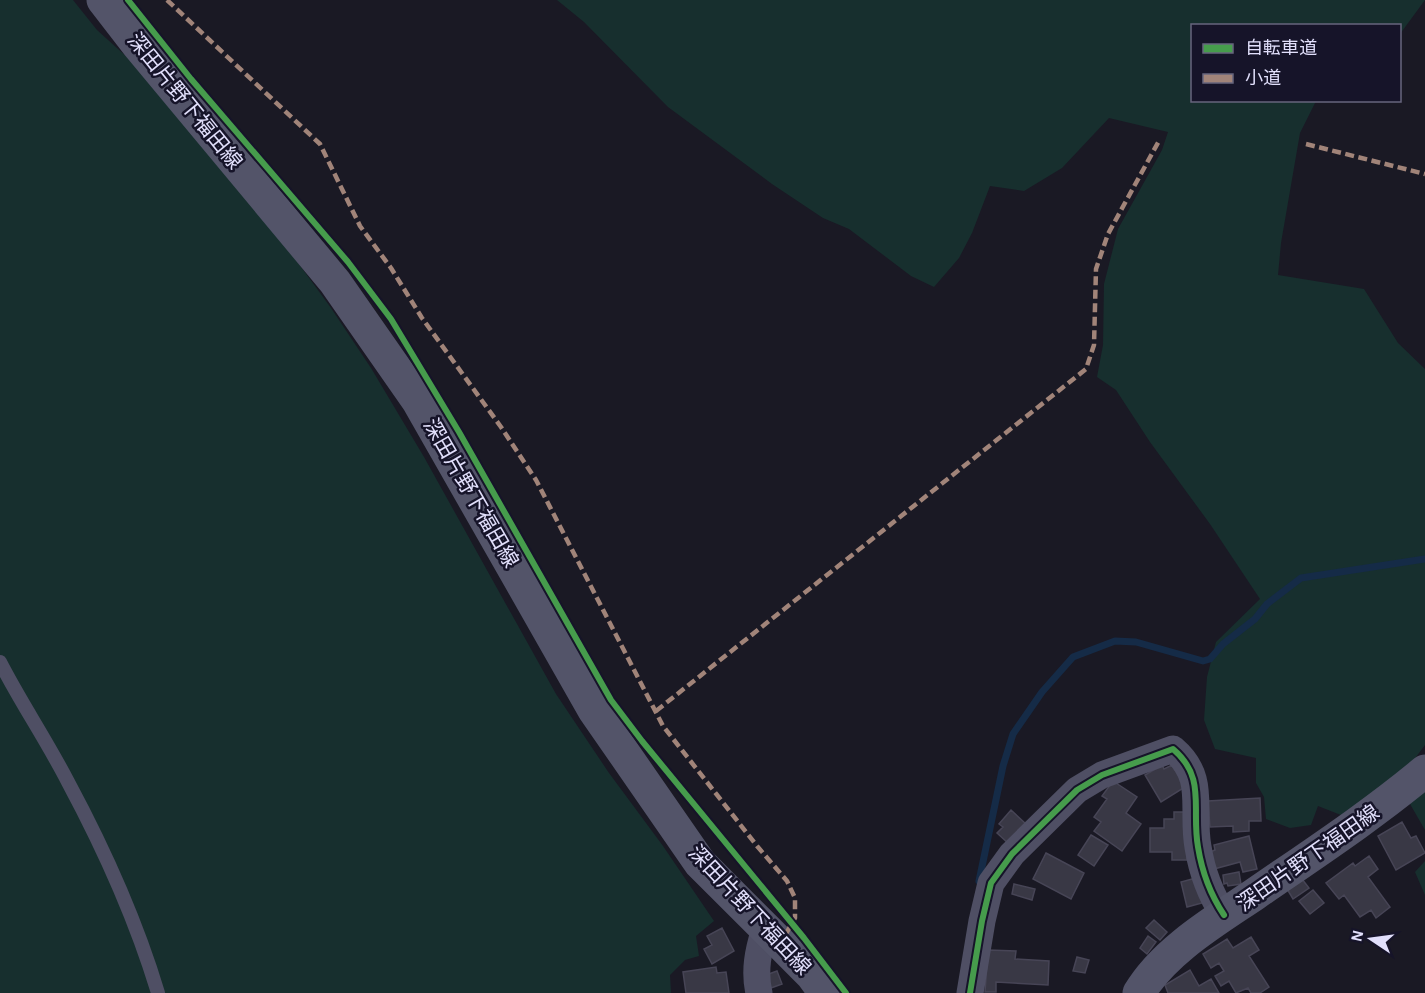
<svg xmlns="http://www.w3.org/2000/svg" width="1425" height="993" viewBox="0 0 1425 993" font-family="'Alegreya Sans','Noto Sans JP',sans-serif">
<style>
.green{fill:#172f2e}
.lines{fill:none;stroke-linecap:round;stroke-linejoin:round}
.stream{stroke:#152b47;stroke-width:7}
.building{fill:#393845;stroke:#474556;stroke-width:1.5}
.service{stroke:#4f4f64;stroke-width:14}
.minor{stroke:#4f4f64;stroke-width:27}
.secondary{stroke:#535469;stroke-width:33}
.quiet{stroke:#a18479;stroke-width:4.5;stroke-dasharray:9 4.5;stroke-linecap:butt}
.cycleway-casing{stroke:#161429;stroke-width:10}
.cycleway{stroke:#469c4c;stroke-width:6}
.labels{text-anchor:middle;stroke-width:5;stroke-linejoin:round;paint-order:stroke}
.street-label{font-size:21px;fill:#e1dffb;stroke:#161429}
</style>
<rect width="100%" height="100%" fill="#1a1924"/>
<path class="green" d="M0 0H73L97 30 128 58 288 249 331 308 371 368 424 457 556 694 609 773 663 846 714 921 696 936 699 956 685 960 670 975 671 993H0Z
M557 0H1425L1400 34V26H1192V100L1316 101 1300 133 1281 243 1278 275 1364 289 1398 343 1425 369V745L1398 781 1346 817 1318 806 1311 825 1290 828 1266 819 1264 797 1256 783V758L1215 749 1204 720 1207 677 1216 642 1260 599 1210 524 1150 442 1116 390 1097 377 1103 345 1104 284 1118 229 1162 150 1168 132 1109 118 1062 168 1024 191 990 186 972 233 959 258 934 287 911 276 849 229 823 218 772 184 668 107 584 22Z
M1425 790V830L1410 804Z
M1425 861V895L1415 872Z"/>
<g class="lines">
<path class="stream" d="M979 881 1003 766 1013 734 1042 692 1073 657 1115 641 1136 642 1203 661 1210 659 1223 644 1255 619 1267 604 1301 578 1425 559"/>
</g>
<path class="building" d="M1162 765 1164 769 1172 765 1185 787 1161 802 1145 775Z
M1113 781 1137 797 1126 813 1141 824 1122 851 1094 831 1101 822 1094 817 1107 799 1102 796Z
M1260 798 1261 821H1249V831L1233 832V826L1210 827 1208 801Z
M1011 810 1027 825 1009 844 997 833 1003 827 999 824Z
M1174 812H1187V860H1172V852H1150V828H1164V819H1174Z
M1402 822 1411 838 1416 836 1425 853 1396 870 1378 836Z
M1091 835 1108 845 1094 866 1078 855Z
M1249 836 1257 869 1243 872 1240 862 1214 869 1210 852 1215 850 1214 845Z
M1046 853 1084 873 1071 899 1033 879Z
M1369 856 1378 869 1368 877 1390 907 1376 918 1371 910 1360 917 1344 895 1339 899 1326 883 1353 863 1355 866Z
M1239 872 1241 884 1228 886 1227 883 1224 884 1223 875Z
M1196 878 1202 903 1187 907 1181 882Z
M1302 879 1309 888 1293 899 1287 889Z
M1014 884 1035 889 1032 900 1012 894Z
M1313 890 1324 903 1310 914 1299 901Z
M1154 920 1167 932 1160 940 1146 928Z
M722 928 734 951 712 964 704 949 712 945 707 936Z
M1148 936 1156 942 1147 954 1140 948Z
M1251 937 1259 950 1249 956 1269 987 1260 993H1251L1248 988 1236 993 1229 981 1221 986 1215 976 1224 971 1219 963 1211 968 1203 954 1227 939 1233 948Z
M988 950 1016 951 1015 959 1049 961 1048 985 996 982V992H985Z
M1077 957 1089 960 1085 973 1073 971Z
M716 967 717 973 726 972 729 993H686L683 972Z
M1190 970 1199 986 1211 979 1219 993H1168L1165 985Z
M777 971 782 984 771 988 766 975Z"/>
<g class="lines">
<path class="service" d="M0 662C21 703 47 741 68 782 104 849 136 920 158 993"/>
<path class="minor" d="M759 993C754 971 758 951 765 929
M970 993 982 921 991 883 1012 854 1077 790 1102 775 1173 749C1207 778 1191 808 1198 847 1202 872 1210 894 1224 915"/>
<path class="secondary" d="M103 0 137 44 335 282 418 401 594 710 700 863 812 975 825 993
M1139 993C1164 951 1215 921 1255 894 1313 854 1371 816 1425 771"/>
<path class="quiet" d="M167 0 320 144 360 226 391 268 422 318 501 427 536 480 663 726 757 846 787 881 795 898V918L780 944
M1306 144 1425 174
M656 711 1086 369 1094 345 1096 269 1108 234 1160 139"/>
<g class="cycleway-casing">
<path id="cycleway" d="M128 0 191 79 348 262 391 319 459 432 611 700 642 741 804 938 846 993
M970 993 982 921 991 883 1012 854 1077 790 1102 775 1173 749C1207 778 1191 808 1198 847 1202 872 1210 894 1224 915"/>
</g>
<use href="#cycleway" class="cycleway"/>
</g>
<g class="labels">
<g class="street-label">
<text transform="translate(185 101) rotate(51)" y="7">深田片野下福田線</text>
<text transform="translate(471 493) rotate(60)" y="7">深田片野下福田線</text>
<text transform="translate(1308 858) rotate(-35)" y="7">深田片野下福田線</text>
<text transform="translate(750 910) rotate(47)" y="7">深田片野下福田線</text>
</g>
</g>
<rect x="1191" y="24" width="210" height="78" fill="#161429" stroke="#67657d" stroke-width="1.5"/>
<rect x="1203" y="44" width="30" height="9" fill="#469c4c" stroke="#67657d" stroke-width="1.5"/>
<text x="1245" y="54" font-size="18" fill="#e1dffb">自転車道</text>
<rect x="1203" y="74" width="30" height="9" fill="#a18479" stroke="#67657d" stroke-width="1.5"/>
<text x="1245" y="84" font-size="18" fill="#e1dffb">小道</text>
<g transform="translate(1371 939) rotate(283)" stroke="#161429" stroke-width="4.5" paint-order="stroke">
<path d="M0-4.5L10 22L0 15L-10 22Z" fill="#e1dffb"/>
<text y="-9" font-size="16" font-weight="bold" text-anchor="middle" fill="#e1dffb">N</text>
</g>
</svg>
